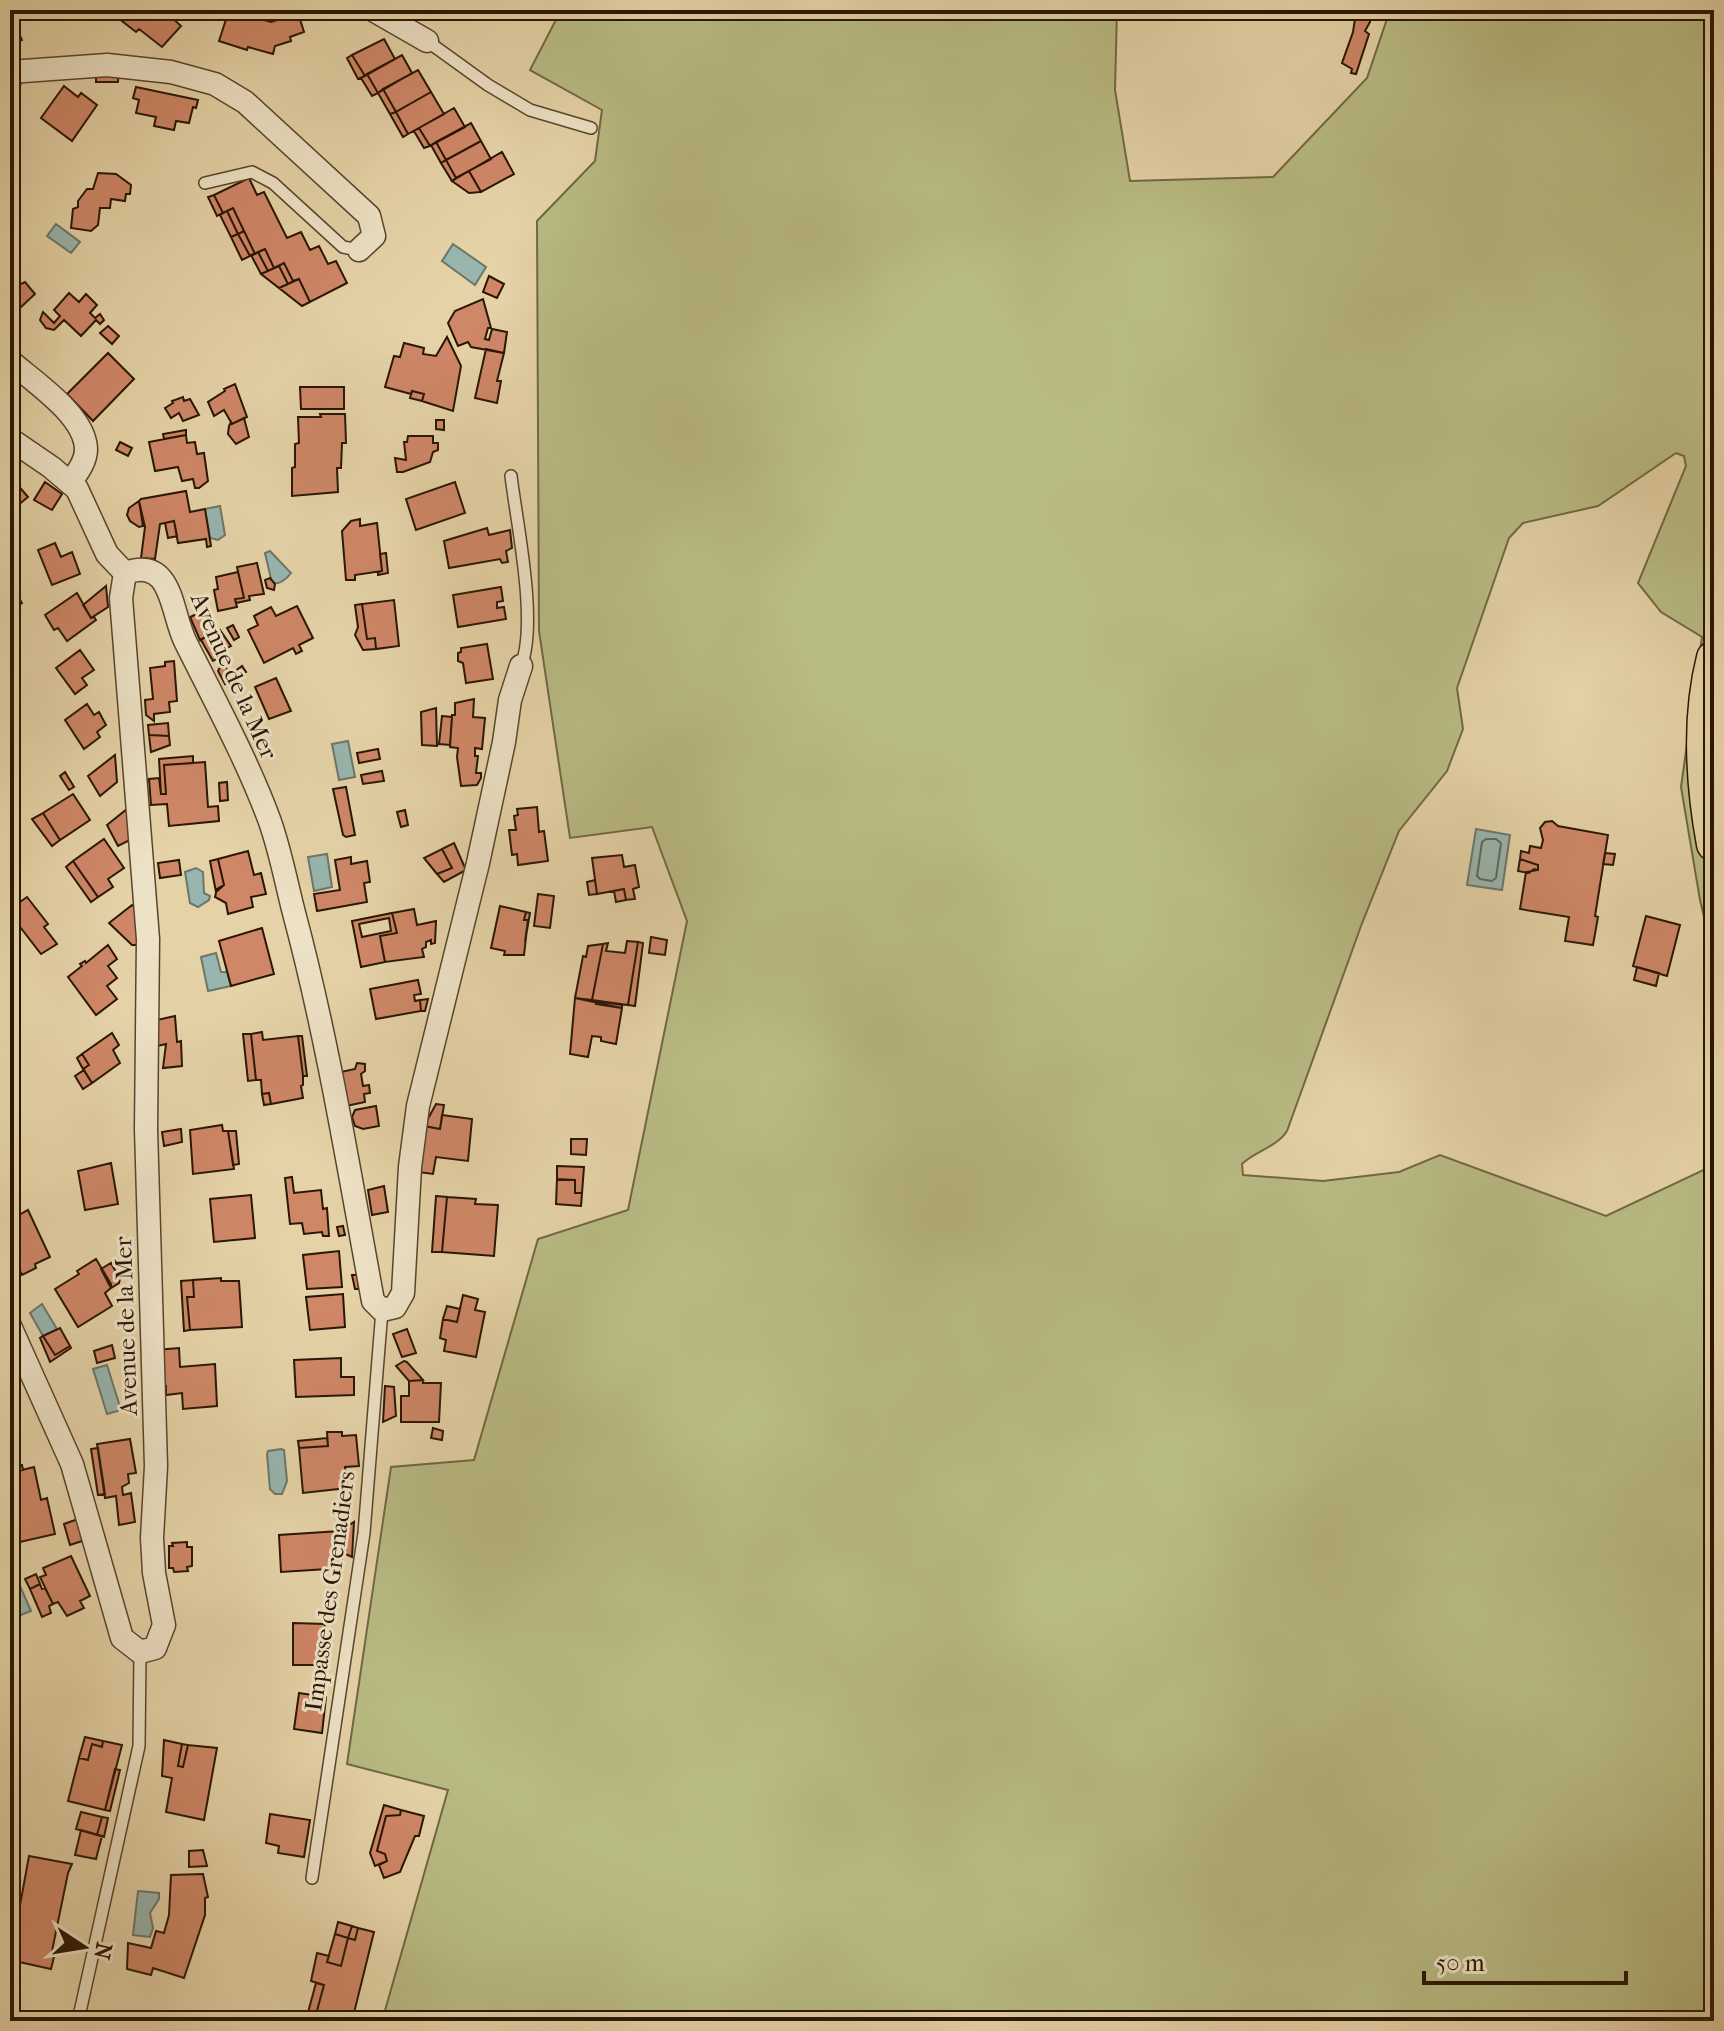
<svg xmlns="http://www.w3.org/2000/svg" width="1724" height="2031" viewBox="0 0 1724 2031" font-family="'IM FELL French Canon',serif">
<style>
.green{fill:#b9bb84;stroke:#716844;stroke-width:2}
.water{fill:#98b6af;stroke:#6c766b;stroke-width:2}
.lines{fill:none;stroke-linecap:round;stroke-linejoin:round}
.shore{stroke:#60665a;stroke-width:2}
.building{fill:#cf8768;stroke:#291604;stroke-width:2;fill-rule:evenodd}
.service-casing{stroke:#58452d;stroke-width:14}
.minor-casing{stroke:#58452d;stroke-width:25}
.primary-casing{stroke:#291604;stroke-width:37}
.service{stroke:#eee2c6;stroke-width:11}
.minor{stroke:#eee2c6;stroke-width:22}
.primary{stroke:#e5d3a7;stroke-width:34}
.labels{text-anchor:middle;stroke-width:6;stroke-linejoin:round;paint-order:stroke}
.street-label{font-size:24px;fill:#291604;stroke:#eee2c6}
</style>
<rect width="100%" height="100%" fill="#e5d3a7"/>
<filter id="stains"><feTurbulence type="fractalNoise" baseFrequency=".0025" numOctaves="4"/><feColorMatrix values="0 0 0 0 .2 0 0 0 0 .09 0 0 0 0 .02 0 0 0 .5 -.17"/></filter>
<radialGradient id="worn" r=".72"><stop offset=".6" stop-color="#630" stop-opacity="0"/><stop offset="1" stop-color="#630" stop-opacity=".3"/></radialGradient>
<path class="green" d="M561 10H1117L1115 90 1130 181 1273 177 1367 78 1390 10H1714V958L1700 900 1681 787 1702 637 1661 612 1638 583 1686 466 1684 456 1676 453 1598 506 1523 523 1509 538 1457 688 1463 729 1447 771 1399 831 1361 926 1287 1131C1277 1147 1255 1151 1242 1164L1243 1175 1323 1181 1399 1172 1440 1155 1606 1216 1714 1165V2021H382L448 1790 347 1764 391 1467 474 1460 538 1239 628 1210 687 921 652 827 570 838 539 631 537 221 595 161 602 110 530 70Z"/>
<path class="water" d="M56 224 80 242 71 253 47 236Z
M453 244 486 267 475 285 442 261Z
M220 506 225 535 218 540 210 538 205 509Z
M270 551 291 573C287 579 279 585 272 583L265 553Z
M348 741 355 777 339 780 332 744Z
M1476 829 1510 835 1502 890 1467 885Z
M327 854 332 887 314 891 308 857Z
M196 868 203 872 204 893 210 896 209 900 198 907 190 903 185 872Z
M216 953 221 972H227L231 986 208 991 201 957Z
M42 1304 57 1329 43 1336 30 1313Z
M107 1365 121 1410 107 1414 93 1369Z
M281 1449 284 1450 287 1481 282 1494H275L270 1489 267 1454 268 1451Z
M20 1586 31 1611 16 1617 10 1603V1590Z
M138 1891 159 1893V1899L150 1913 153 1928 150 1937 133 1935Z"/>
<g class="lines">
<path class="shore" d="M1486 839H1496L1501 843 1496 878 1492 881 1480 879 1477 876 1482 842Z"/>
</g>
<path class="building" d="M131 10H173L169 15 181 26 162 47 139 29 136 32 122 21Z
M229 10 271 22 298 13 304 32 290 37 291 41 275 46 273 54 248 47 247 50 219 41Z
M1351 10H1370V22L1365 31 1369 34 1356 74 1351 73 1352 69 1342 63 1353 32 1355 19 1351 18Z
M10 11 19 18 16 27 22 40 10 45Z
M384 39 395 59 365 76 352 55Z
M352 55 365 76 358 79 347 58Z
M402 55 412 73 378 93 367 74Z
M96 69H119L118 82H96Z
M418 70 431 92 396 112 383 89Z
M24 74 16 98H10V75Z
M367 74 378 93 372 96 361 78Z
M64 86 78 97 81 93 97 105 72 141 41 118Z
M136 87 198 100 196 108 193 107 189 123 176 121 174 130 154 126 156 117 136 113 139 100 133 98Z
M383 89 396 112 390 114 378 93Z
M431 92 444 114 408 134 396 112Z
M454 108 465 127 430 146 419 128Z
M396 112 408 134 403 137 390 114Z
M471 123 481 141 446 160 436 142Z
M419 128 430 146 424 148 414 131Z
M481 141 491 159 456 178 446 160Z
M436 142 446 160 441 163 431 145Z
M502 152 514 174 481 192 469 171Z
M446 160 456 178 452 181 441 163Z
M469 171 481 192 469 193 452 181Z
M98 173 116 174 131 185 130 194H126L125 201 111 199 110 208H100L98 225 91 231 71 228 73 209 78 207V201L87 189H93Z
M249 178 257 195 264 192 287 238 301 232 310 250 319 246 328 264 336 261 347 283 310 302 299 279 293 281 284 263 274 268 265 249 255 254 233 208 223 213 214 195Z
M214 195 223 213 217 216 208 197Z
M233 208 244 231 238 234 227 211Z
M227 211 238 234 231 237 220 215Z
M244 231 255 254 250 256 238 234Z
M238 234 250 256 242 260 231 237Z
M265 249 274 268 268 271 258 252Z
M258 252 268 271 261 274 251 255Z
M10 258 18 268 12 274 10 272Z
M284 263 293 281 288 284 279 266Z
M279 266 288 284 279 288 261 274Z
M10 272 21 284 25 282 35 294 19 309 10 301Z
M489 276 504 284 497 298 483 292Z
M299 279 310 302 302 306 279 288Z
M69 293 79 302 86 294 97 305 90 313 95 318 100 314 104 320 100 324 96 320 81 336 64 320 54 330 46 328 40 320 43 312 54 323 60 316 54 310Z
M483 299 491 328H488L485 339 489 340 492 329 507 332 504 353 471 347 468 342 458 346 448 323 455 311Z
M108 326 119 336 112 344 100 333Z
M447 337 461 366 453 411 422 401 424 394 412 391 411 394 385 387 394 356 400 357 404 343 424 348 423 354 436 356Z
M486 349 504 353 497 381H501L497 403 475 398Z
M108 353 134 379 93 421 67 394Z
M235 384 247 417 232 424 224 410 214 416 208 402 225 391 224 389Z
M300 387H344V409H301Z
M412 391 424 394 422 401 410 398Z
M183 397 184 401 190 399 199 415 183 421 179 413 171 418 165 408 173 403 172 401Z
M320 414H345L346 443H342L341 468H337L338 492 292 496V468L295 467V444L299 443 298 417H321Z
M244 418 249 437 236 444 228 434 229 426 231 422 232 424Z
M436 420H444V430L436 429Z
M186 430V435L164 439 163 434Z
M186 435 187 443 195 442 197 454 204 453 208 481 199 488H195L193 479 182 481 178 467 155 471 149 442Z
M408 436H433V443H438V450L433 452 430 462 403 472H397L395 458 406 460 404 442H407Z
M120 442 132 448 128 456 116 450Z
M10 476 28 497 10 512Z
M45 482 62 494 52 510 34 500Z
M455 482 465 513 416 530 406 499Z
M186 491 190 512 205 509 211 546 207 547 206 539 178 543 174 521 160 524 155 559 141 558 145 527 139 501 141 499Z
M139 501 143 526 139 527 130 521 127 515 129 508Z
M360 519V526L377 523 382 571 355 575V580H346L342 531 351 521Z
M174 521 177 536 168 538 165 523Z
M487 528 489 535 510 530 512 548 506 551 508 562 502 563 500 559 449 568 444 541Z
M55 543 61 557 72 552 80 574 52 585 38 550Z
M386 553 388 573 378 575V572L382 571 380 554Z
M257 563 264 594 249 596 250 600 236 603 235 599 244 598 237 567Z
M238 572 244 598 235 599 237 607 218 611 214 590 218 589 216 577Z
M270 578 275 584 274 590 267 588 265 580Z
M106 586 108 607 91 618 83 605Z
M501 587 503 601 497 602V608L504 607 506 619 458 627 453 595Z
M13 589 22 603 15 608 10 601V591Z
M77 593 91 618 94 617 96 620 67 641 58 628 54 630 45 615Z
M394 600 399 646 376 649 375 638 367 639 362 604Z
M362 604 367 639 375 638 376 649 363 650 355 635 358 627 355 605Z
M297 606 313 638 299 645 302 651 296 654 293 648 264 663 248 630 258 625 254 616 271 607 276 616Z
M208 609 217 631 200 640 190 617Z
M233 625 239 637 234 640 227 628Z
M220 630 231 646 218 653 207 636Z
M207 636 220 657 213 661 201 640Z
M487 644 493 679 466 683 463 663 458 661V653L461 652V648Z
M80 650 94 670 82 678 87 685 75 694 56 668Z
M174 661 177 701 169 702 170 712 154 714V721L146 715 145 700 153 699 150 668 165 666V662Z
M223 662 230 675 242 666 246 672 225 684 218 671Z
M276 678 291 711 269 719 255 687Z
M474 699 473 717 485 718 482 749 475 748V756H478L476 773H481V778L477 785 461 786 457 757 458 748 450 747 452 715H455V703Z
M87 704 94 715 99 712 106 725 97 732 100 737 84 749 65 720Z
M436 708 437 746 422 745 421 712Z
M442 716 452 717 450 745 439 744Z
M168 723 169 736 149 735 148 725Z
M149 735 169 736 170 745 151 752Z
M378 749 380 759 359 763 357 753Z
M115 755 117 782 100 796 88 776Z
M193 756V763L164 765 166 794H161L159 759Z
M205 762 208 807 218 806 219 821 169 826 167 804 151 805 149 779 159 778 161 794H166L164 765Z
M382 771 384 781 363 784 361 775Z
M65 772 74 787 69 790 60 776Z
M227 782 228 800 220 801 219 783Z
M346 787 355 835 346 837 343 835 333 789Z
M73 794 90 820 60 840 43 813Z
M537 807 539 832 544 831 548 861 518 865 517 854 512 855 509 830H516L514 816 518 815 517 809Z
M127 809 130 840 118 846 107 825Z
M405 810 408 825 401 827 397 812Z
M43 813 60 840 52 846 32 819Z
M1552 821 1558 826 1608 835 1595 916 1598 917 1593 945 1565 941 1569 917 1520 909 1526 872 1538 870V865L1520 859 1521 851 1529 853 1530 846 1541 848 1543 840 1540 828 1545 822Z
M104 839 124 868 108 879 113 887 98 897 73 861Z
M454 843 466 870 444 882 437 874 452 868 442 849Z
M442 849 452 868 437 874 424 858Z
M248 851 254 875 261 873 266 894 251 897 253 907 228 914 226 903 215 897 217 889 224 885 218 859Z
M1605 853 1615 854 1613 865 1603 864Z
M622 855 624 867 635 865 639 887 633 889 635 899 626 900 624 889 597 894 592 858Z
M351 857V864L367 861 370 882 364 883 367 902 317 911 314 894 340 890 335 860Z
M218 859 224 885 216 892 210 861Z
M1520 859 1538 865V870L1534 869 1529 873 1518 871Z
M179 860 181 875 160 878 158 863Z
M73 861 98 897 91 902 66 867Z
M595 880 597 894 589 895 587 882Z
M624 889 626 900 616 902 614 891Z
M538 894 554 896 550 928 534 926Z
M27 897 48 924 44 927 57 944 41 954 10 914V909Z
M132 905 136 909 138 945H132L109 923Z
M500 906 526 912 524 920H528L524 955H504L505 951 491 948Z
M414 909 417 925 436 921 435 943 431 944V940L426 942V947L422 949 424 957 385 962 380 936 397 933 392 913Z
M526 912 530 913 525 942 528 920H524Z
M392 913 397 933 380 936 385 962 361 967 352 921ZM389 918 391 931 362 937 359 924Z
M1646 916 1680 925 1667 976 1633 966Z
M262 928 274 974 231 986 219 941Z
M651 937 667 940 665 955 649 953Z
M627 941 638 942 628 1005 592 1000 603 944 608 943 606 951 625 953Z
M638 942 643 943 635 1006 628 1005Z
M603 944 592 1000 575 998 583 956 586 957 588 946Z
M108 945 117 959 108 966 117 978 107 986 117 999 96 1015 68 977 82 966 80 964 85 961 86 963Z
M1637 967 1659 973 1656 986 1634 980Z
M418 980 421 994 414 995 415 1001 420 1000 421 1011 376 1019 370 989Z
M575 998 622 1008 616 1044 601 1041V1037L592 1036 588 1057 570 1054Z
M428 999 425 1011H421L420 1000Z
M597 1001 622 1005V1008L596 1004Z
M175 1016 177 1042 181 1041 182 1066 163 1068 166 1044 157 1046V1020Z
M262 1032 263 1040 298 1036 303 1076V1085L301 1086 303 1098 271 1104 269 1093 262 1094 261 1080H256L251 1034Z
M112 1033 119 1045 113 1050 120 1063 92 1083 83 1069 89 1065 82 1054Z
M243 1034H251L256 1080 248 1081Z
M298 1036H302L307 1076H303Z
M82 1054 89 1065 83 1069 77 1058Z
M357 1063 365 1064V1071L361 1074 363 1086 369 1085 370 1093 364 1094 365 1102 346 1106 341 1072 355 1069Z
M84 1070 92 1083 83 1089 75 1076Z
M269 1093 271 1104 264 1105 262 1094Z
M436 1104 444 1105 440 1129 424 1126Z
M376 1106 379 1126 363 1129 355 1126 352 1117 355 1110Z
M442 1115 472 1119 468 1161 436 1157 433 1174 418 1172 424 1126 440 1129Z
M222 1125 223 1131H228L234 1169 193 1174 190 1130Z
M181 1129 182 1142 164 1146 162 1132Z
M228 1131H236L239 1164 233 1165Z
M571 1139H587L586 1155 571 1154Z
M111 1163 118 1204 85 1210 78 1171Z
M557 1166 584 1167 582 1193H575V1180H557Z
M292 1177 294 1193 321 1190 323 1209 327 1208 329 1236H323L322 1232 304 1234 302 1223 290 1224 285 1178Z
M557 1179 575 1180V1193H582L581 1206 556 1204Z
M384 1186 388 1212 372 1215 368 1190Z
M251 1195 255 1238 214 1242 210 1199Z
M436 1196 447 1197 442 1252H432Z
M447 1197 476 1199 475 1204 498 1205 494 1256 442 1252Z
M28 1210 50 1257 35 1264 36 1268 22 1275 10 1251V1220Z
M343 1226 345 1235 339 1236 337 1227Z
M339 1251 342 1287 307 1289 303 1255Z
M96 1259 111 1284V1288L105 1293 112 1306 78 1327 55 1289 79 1274 77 1271Z
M111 1263 120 1279 119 1283 111 1288 101 1269Z
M352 1275H357L359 1289H355Z
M221 1278V1281H239L242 1327 190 1330 187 1297H194L193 1280Z
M193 1280 194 1297H187L190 1330 184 1331 181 1281Z
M343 1294 345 1327 310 1330 306 1297Z
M463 1295 478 1299 475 1310 485 1312 476 1357 444 1351 446 1340 440 1338 443 1319 457 1322Z
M447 1306 460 1309 457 1322 443 1319Z
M60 1328 70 1346 55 1355 43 1336Z
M407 1329 416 1353 402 1357 393 1334Z
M43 1336 55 1355 70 1346 71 1348 50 1362 40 1338Z
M112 1345 115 1358 97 1363 94 1351Z
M179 1348 180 1367 215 1364 217 1406 183 1409 182 1393 166 1395V1386L159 1379 156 1350Z
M341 1358V1377H354V1395L296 1397 294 1360Z
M404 1361 407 1362 423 1380 409 1381 396 1366Z
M423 1380V1383H441L439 1422H401V1396H409V1381Z
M385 1386 394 1387 396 1416 383 1422Z
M433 1428 443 1431 442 1440 431 1438Z
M327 1432H342V1436L356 1435 359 1466 345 1467 347 1488 303 1493 299 1448 328 1446Z
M327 1438 328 1446 299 1448 298 1441Z
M130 1439 136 1473 128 1474 129 1483 122 1487 123 1495 131 1493 135 1522 119 1525 116 1496 105 1498 97 1444Z
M98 1448 105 1494 98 1495 91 1449Z
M22 1465 23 1470 10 1473V1467Z
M34 1467 41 1500 47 1498 55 1534 11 1544 10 1473Z
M78 1519 85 1540 70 1545 64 1524Z
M354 1522 352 1557 341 1552 343 1568 281 1572 279 1535 340 1531Z
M187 1542V1547H192V1566L187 1567 188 1571 174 1572 173 1568H169V1546H173L172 1543Z
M71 1556 90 1596 80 1601 84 1608 67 1616 58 1602 53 1604 40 1577 46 1575 43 1568Z
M36 1574 40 1584 30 1589 25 1579Z
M40 1584 42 1589 45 1588 53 1604 49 1606 51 1613 42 1617 30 1589Z
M293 1623 325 1624 324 1636H321L320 1665H293Z
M299 1693 326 1697 322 1733 294 1729Z
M85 1737 103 1741 102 1747 92 1744 88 1760 79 1758Z
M164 1740 182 1744 178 1766 183 1767 188 1745 217 1748 204 1820 166 1812 172 1778 162 1776Z
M103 1741 122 1745 105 1810 68 1801 79 1758 88 1760 92 1744 102 1747Z
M182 1744 188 1745 183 1767 178 1766Z
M115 1769 120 1770 110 1811 105 1810Z
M384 1805 401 1810 400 1815 386 1816 377 1851 385 1854 387 1861 375 1866 370 1853Z
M401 1810 424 1816 419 1836H415L400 1872 384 1878 379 1865 387 1861 385 1854 377 1851 386 1816 400 1815Z
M81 1812 102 1817 97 1835 76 1829Z
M270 1814 310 1820 304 1857 278 1853 279 1846 266 1843Z
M102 1817 108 1818 104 1837 97 1835Z
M81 1830 102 1836 96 1859 75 1855Z
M203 1850 207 1866 189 1867V1851Z
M29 1856 72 1864 68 1873 51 1956 54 1957 51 1969 10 1960Z
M203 1874 208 1897 205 1898V1915L184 1978 153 1968 151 1975 127 1969 128 1943 151 1948 156 1931 164 1933 169 1915 171 1875Z
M338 1922 352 1926 348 1938 335 1934Z
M352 1926 358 1928 355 1940 348 1938Z
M358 1928 374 1932 352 2021H326L315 2018 324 1985 311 1981 317 1953 329 1956 327 1962 341 1966 348 1938 355 1940Z
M335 1934 348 1938 341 1966 327 1962Z
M316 1983 324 1985 315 2018 307 2016Z
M53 2016V2021H10V2017Z"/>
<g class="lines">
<g class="service-casing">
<path id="service" d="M427 41 488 85 530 110 591 128
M205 183 252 172 273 183 343 247 359 250
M511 476C517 525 538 622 521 666
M312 1878 364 1533 382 1310
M78 2021 139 1746 140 1652"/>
</g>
<g class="minor-casing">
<path id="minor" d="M373 10 427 41
M10 72 107 65 171 72 215 84 245 102 369 216 374 236 359 250
M10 361C34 382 85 415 86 449 86 462 77 473 70 483
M10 439 51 467 77 489 107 554 125 573
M10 1326 72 1464 122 1638 140 1652 155 1648 164 1625 154 1573 152 1538 156 1466 146 1129 148 939 121 598 125 573C174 556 170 612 186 643 214 699 247 760 269 819 280 849 286 882 294 913 328 1040 349 1171 373 1301L382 1310 395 1307 403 1293 410 1167 418 1106 478 863 504 742 510 700 521 666"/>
</g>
<g class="primary-casing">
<path id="primary" d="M1714 658C1699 717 1703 784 1714 844"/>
</g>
<use href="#service" class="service"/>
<use href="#minor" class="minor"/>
<use href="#primary" class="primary"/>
</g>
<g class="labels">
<g class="street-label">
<text transform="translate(234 676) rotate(66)" y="8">Avenue de la Mer</text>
<text transform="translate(126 1326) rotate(-92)" y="8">Avenue de la Mer</text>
<text transform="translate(330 1591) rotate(-82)" y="8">Impasse des Grenadiers</text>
</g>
</g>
<rect width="1724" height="2031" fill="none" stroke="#e5d3a7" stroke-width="40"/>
<rect x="12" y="12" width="1700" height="2007" fill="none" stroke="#291604" stroke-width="4"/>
<rect x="20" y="20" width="1684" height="1991" fill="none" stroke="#291604" stroke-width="2"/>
<g transform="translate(84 1947) rotate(102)" stroke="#eee2c6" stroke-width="6" paint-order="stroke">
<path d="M0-6L14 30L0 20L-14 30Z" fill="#291604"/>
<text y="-12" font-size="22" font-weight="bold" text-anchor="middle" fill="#291604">N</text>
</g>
<path d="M1424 1971v12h202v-12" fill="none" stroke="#291604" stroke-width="4"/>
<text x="1436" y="1971" font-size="24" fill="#291604" stroke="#eee2c6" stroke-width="6" paint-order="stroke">50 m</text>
<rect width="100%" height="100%" filter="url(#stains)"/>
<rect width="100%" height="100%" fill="url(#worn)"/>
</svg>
